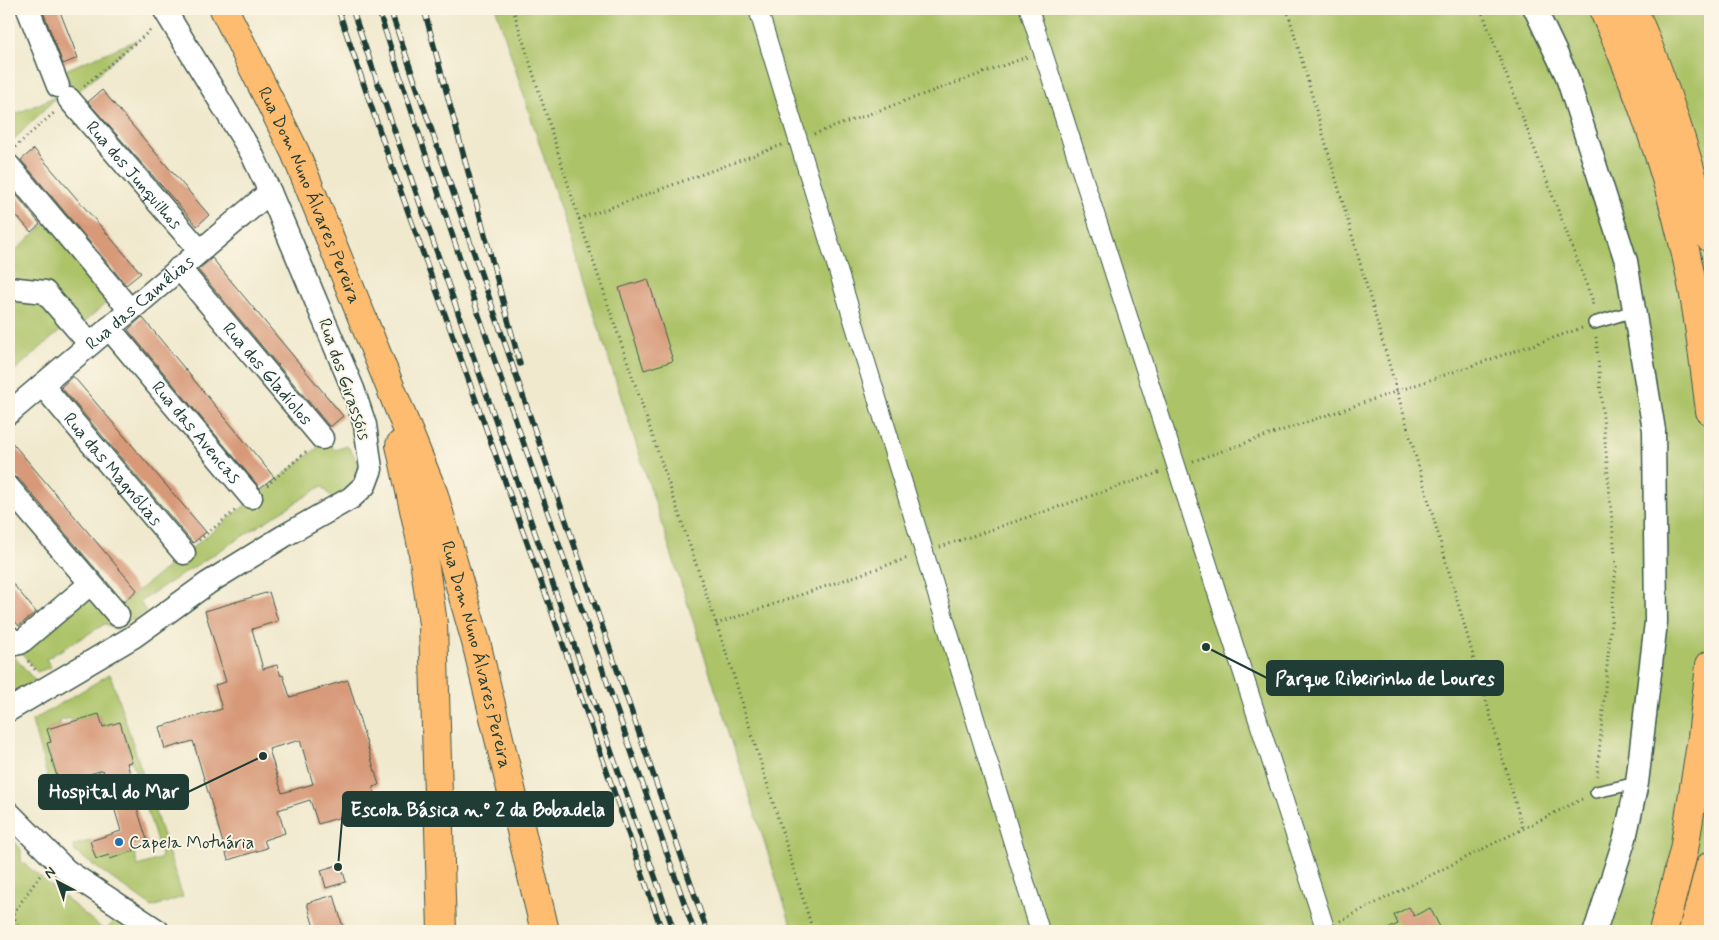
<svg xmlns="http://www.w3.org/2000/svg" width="1719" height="940" viewBox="0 0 1719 940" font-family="Mynerve,sans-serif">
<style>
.green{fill:#acc368;stroke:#66804e}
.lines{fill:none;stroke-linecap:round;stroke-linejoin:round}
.stream{stroke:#61a8d7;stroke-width:5.5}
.building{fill:#d79978;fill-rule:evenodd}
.service-casing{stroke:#3e574b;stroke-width:14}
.pedestrian-casing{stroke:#3e574b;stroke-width:20}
.minor-casing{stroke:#3e574b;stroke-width:25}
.primary-casing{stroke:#3e574b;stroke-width:30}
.trunk-casing{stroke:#3e574b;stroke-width:30}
.path{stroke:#3e574b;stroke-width:3;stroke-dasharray:1 4;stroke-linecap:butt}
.service{stroke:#fff;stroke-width:11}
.pedestrian{stroke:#fff;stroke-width:18}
.minor{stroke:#fff;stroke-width:22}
.primary{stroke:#fdbc6f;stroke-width:28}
.trunk{stroke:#fdbc6f;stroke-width:28}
.rail-casing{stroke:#1f3d34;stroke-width:5.5}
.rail{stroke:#fcf5e5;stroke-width:4;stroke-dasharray:11;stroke-linecap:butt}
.poi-dot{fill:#1f6fb2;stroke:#fcf5e5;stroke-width:2}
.labels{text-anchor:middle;stroke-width:4;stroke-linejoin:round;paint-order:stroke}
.street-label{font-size:18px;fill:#1f3d34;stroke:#fcf5e5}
.poi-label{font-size:18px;fill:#1f3d34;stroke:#fcf5e5;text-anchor:start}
.leader{fill:none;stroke:#1f3d34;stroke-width:2}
.callout-dot{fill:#1f3d34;stroke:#fcf5e5;stroke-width:2}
.callout{fill:#1f3d34;stroke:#1f3d34;stroke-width:2}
.callout-label{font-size:19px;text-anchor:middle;font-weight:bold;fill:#fff}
</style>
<rect width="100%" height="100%" fill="#fcf5e5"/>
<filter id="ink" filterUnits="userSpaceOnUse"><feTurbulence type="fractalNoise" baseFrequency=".02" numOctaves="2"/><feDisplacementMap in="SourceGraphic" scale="10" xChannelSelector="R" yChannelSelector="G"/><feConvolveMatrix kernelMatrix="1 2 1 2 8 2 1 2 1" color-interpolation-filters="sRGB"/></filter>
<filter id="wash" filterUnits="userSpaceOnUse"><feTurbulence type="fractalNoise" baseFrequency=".0096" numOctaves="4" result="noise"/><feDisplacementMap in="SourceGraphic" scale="20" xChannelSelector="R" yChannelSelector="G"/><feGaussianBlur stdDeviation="1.12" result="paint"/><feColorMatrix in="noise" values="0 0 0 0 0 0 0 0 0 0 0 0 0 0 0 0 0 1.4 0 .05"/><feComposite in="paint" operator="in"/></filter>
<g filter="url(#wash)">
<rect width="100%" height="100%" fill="#f0e9ce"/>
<path class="green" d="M496 9H1710V931H793Z
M137 40 74 95 65 70Z
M59 95 9 144V117Z
M50 220 112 298 83 323 9 279V256Z
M9 292 43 296 67 325 9 375Z
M326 441 335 450 347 446C357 456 363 472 352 485 348 491 338 495 333 499L322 486 140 601 146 612 117 629 105 624 46 659 51 667 37 672 21 652 98 589 120 605Z
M9 650 35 681 9 696Z
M110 674 183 897 152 907 75 852 74 848 75 845 90 841 109 855 110 859 134 851 138 866 162 858 120 722 103 727 99 714 72 722 71 718 60 721V725L47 729 51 742 47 743 59 783 50 786 32 721Z
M9 835 21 849V861L105 931H9Z
M119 916 141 931H105Z"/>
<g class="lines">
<path class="stream" d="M1703 9 1710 24"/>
</g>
<g id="blocks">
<path class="building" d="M42 9H59L78 58 63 64Z
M102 90 209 215 197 226 88 102Z
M34 149 141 273 126 285 21 160Z
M9 186 40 224 31 232 9 207Z
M212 258 343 416 330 427 198 270Z
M648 279 673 361 644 370 619 288Z
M142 317 274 477 260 488 128 330Z
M73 376 206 532 193 543 61 387Z
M9 439 137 590 124 602 19 479 9 475Z
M9 579 36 612 19 626 9 614Z
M269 592 278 621 252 629 263 669 277 665 281 676 283 675 290 697 348 680 379 785 373 787 378 806 318 824 310 800 278 810 285 833 264 840 267 848 228 860 193 741 165 749 159 727 222 709 215 685 226 682 205 611ZM300 740 313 784 282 793 269 749Z
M99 714 103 727 120 722 132 762 127 763 138 801 135 802 148 843 133 847 134 851 110 859 109 855 96 859 90 841 121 831 103 770 59 783 47 743 51 742 47 729Z
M341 864 346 882 326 888 321 870Z
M334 895 344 931H315L307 903Z
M1409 907 1414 916 1430 908 1442 931H1384L1398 924 1394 915Z"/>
</g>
</g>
<g filter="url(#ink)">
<use href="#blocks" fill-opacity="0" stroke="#3e574b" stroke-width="1"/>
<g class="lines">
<g class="service-casing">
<path id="service" d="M1594 323 1634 311
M1596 792 1637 783"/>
</g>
<g class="pedestrian-casing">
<path id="pedestrian" d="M758 9 1040 931
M1029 9 1326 931"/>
</g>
<g class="minor-casing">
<g id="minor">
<path d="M28 9 58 86"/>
<path d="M1535 9 1566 74 1626 261 1654 430 1656 622 1637 783 1625 838 1595 931"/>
<path id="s1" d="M69 99 200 251"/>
<path d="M9 166 130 310"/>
<path id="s2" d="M179 268 322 438"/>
<path d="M9 288 45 292 90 344"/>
<path id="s3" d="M109 328 251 497"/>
<path id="s4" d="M42 385 184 553"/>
<path id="s5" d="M9 413 270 192"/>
<path d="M9 488 118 615"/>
<path d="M9 637 15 644 20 643 90 584"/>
<path d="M9 710 133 637 208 583 284 536 351 498 365 485 371 469 365 425 353 389 270 192 251 152 164 9"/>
<path d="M9 813 67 871 158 931"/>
</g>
</g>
<g class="primary-casing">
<g id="primary">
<path id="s6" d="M224 9 295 152 434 495 476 642 545 931"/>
<path d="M400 445 422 546 433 624 442 931"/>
</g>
</g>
<g class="trunk-casing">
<path id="trunk" d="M1603 9C1637 85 1665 165 1684 246 1697 300 1703 356 1710 411
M1633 9C1666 83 1688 160 1710 238
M1663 931 1684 850 1702 737 1710 665
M1693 931 1710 866"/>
</g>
<path class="path" d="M513 9 579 219 731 667 813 931
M1287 9 1523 829
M1481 9 1592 299 1593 308
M84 86 152 29
M814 134 1027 57
M15 147 55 112
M579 219 782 145
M1596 337 1616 567 1597 776
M1193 461 1582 328
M267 485 308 450
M199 540 237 509
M940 547 1161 472
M716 624 908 558
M28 661 37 672
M9 915H12L41 874
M12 915 23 931
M1340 921 1584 798"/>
<use href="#service" class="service"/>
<use href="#pedestrian" class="pedestrian"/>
<use href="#minor" class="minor"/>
<use href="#primary" class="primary"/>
<use href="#trunk" class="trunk"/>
<g class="rail-casing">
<path id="rail" d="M338 9 392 167 548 601 662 931
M352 9 674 931
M378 9 475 304 694 931
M390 9 707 931
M424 9 520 364"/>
</g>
<use href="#rail" class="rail"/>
</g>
</g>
<circle class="poi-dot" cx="119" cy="842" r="5"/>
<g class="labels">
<g class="street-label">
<text dy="6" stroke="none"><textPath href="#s1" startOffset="100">Rua dos Junquilhos</textPath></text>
<text dy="6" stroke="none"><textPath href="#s6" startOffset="205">Rua Dom Nuno Álvares Pereira</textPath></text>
<text dy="6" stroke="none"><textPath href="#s5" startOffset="171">Rua das Camélias</textPath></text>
<text dy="6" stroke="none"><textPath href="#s2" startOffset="138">Rua dos Gladíolos</textPath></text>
<text transform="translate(345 379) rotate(71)" y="6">Rua dos Girassóis</text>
<text dy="6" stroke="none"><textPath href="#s3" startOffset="136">Rua das Avencas</textPath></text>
<text dy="6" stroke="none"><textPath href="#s4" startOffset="110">Rua das Magnólias</textPath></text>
<text dy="6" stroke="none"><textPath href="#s6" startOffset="695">Rua Dom Nuno Álvares Pereira</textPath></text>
</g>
<g class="poi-label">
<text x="129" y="848">Capela Motuária</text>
</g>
</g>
<path class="leader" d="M1206 647L1267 678M263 756L188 792M338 867L343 809"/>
<g class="callout-dot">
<circle cx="1206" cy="647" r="5"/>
<circle cx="263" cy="756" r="5"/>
<circle cx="338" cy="867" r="5"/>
</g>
<g class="callout">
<rect x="1267" y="661" width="236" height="34" rx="5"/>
<rect x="39" y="775" width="149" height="34" rx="5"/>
<rect x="343" y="792" width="270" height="34" rx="5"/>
</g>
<g class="callout-label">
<text x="1385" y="685">Parque Ribeirinho de Loures</text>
<text x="114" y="798">Hospital do Mar</text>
<text x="478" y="816">Escola Básica n.º 2 da Bobadela</text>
</g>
<rect width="1719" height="940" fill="none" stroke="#fcf5e5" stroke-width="30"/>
<g transform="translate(58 882) rotate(319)" stroke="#fcf5e5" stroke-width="4" paint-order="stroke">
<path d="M0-4L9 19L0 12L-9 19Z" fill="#1f3d34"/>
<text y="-8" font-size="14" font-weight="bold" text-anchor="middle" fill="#1f3d34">N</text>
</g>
</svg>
